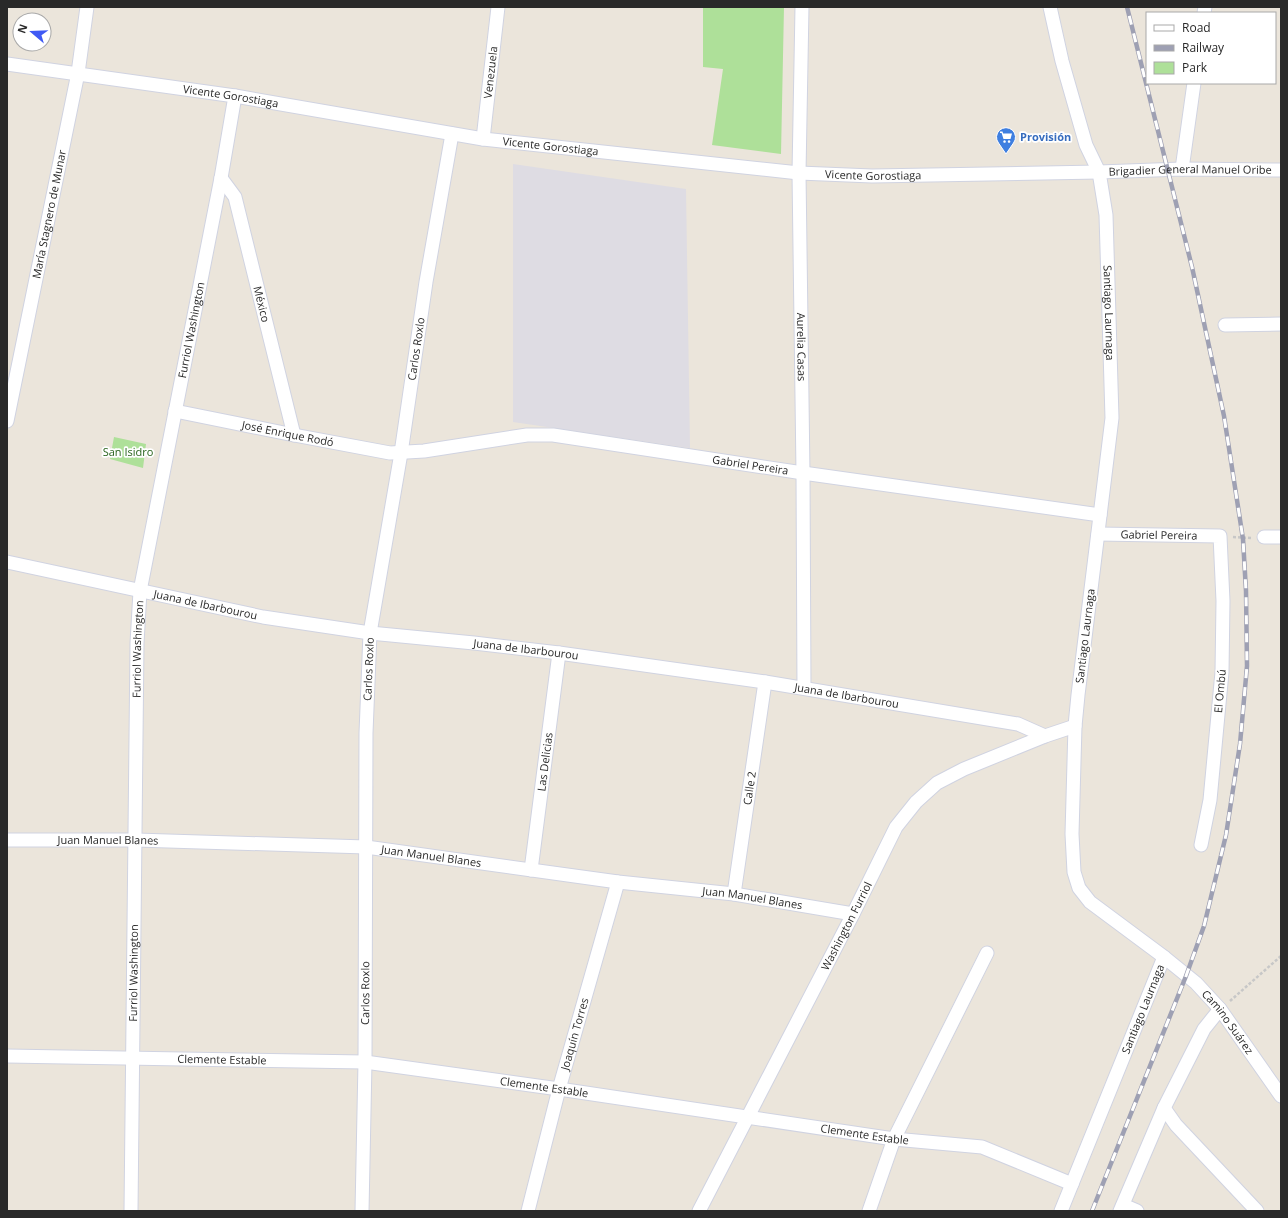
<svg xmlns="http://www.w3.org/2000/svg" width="1288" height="1218" viewBox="0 0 1288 1218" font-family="'Open Sans',sans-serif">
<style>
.industrial{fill:#dedce3}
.green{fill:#aee099}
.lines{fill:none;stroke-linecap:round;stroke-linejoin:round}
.street-casing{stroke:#d0d3e1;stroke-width:15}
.path{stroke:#c7c7c7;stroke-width:2.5;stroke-dasharray:3 2;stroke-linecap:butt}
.street{stroke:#fff;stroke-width:13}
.rail-casing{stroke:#9ea0b3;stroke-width:4.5}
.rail{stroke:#fff;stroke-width:3;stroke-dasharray:9;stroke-linecap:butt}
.labels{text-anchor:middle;stroke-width:3.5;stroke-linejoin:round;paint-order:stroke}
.street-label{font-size:11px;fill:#292929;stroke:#fff}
.shop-label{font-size:11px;font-weight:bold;fill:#366cbe;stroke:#fff;text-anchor:start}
.park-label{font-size:11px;fill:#28631c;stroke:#fff}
</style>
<rect width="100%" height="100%" fill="#ebe5db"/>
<path class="industrial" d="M513 164 686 189 690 448 513 422Z"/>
<path class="green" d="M703 7H784L781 154 712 145 723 69 703 67Z
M114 437 146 444 143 468 110 459Z"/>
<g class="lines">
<g class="street-casing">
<g id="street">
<path id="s1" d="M802 7 799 173 803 473 804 688"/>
<path id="s2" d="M1050 7 1062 61 1086 145 1099 172 1106 215 1112 418 1078 695 1075 726 1072 834 1074 872 1079 888 1090 902 1164 957 1196 983 1220 1009 1281 1096"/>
<path d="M1204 13 1205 7"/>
<path id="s3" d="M7 64 235 96 483 139 799 173 872 176 1099 172 1182 169 1281 170"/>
<path id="s4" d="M483 139 498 7"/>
<path d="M1182 169 1194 83"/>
<path id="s5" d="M221 178 235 197 294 435"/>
<path d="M1225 325 1281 324"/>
<path id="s6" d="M175 411 294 435 390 453 424 451 527 435H553L803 473 1100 515"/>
<path id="s7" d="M7 421 78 73 87 7"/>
<path id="s8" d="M1098 534 1220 536 1223 601 1222 672 1210 800 1201 845"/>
<path d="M1264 537H1281"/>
<path id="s9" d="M7 562 263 617 370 633 474 643 559 653 765 682 1018 724 1045 736"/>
<path id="s10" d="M7 840H136L366 847 618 882 734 894 853 914"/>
<path id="s11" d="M531 870 559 653"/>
<path id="s12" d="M734 894 765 682"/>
<path id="s13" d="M7 1056 365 1062 559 1089 894 1139 982 1147 1072 1184"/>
<path d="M1164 1108 1176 1125 1257 1211"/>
<path d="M1123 1205 1137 1211"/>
<path id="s14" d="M131 1211 137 643 140 591 221 178 235 96"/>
<path id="s15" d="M362 1211 365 1062 366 733 370 633 401 453 426 282 452 134"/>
<path id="s16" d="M528 1211 559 1089 618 882"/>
<path id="s17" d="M699 1211 853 914 896 827 916 802 937 783 964 769 1045 736 1075 726"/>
<path d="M869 1211 894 1139 987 953"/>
<path id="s18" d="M1061 1211 1164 957"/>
<path d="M1120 1211 1164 1108 1204 1029 1220 1009"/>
</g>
</g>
<path class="path" d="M1233 537 1251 538
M1230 1001 1281 956"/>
<use href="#street" class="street"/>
<g class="rail-casing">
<path id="rail" d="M1092 1211 1186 976 1204 926 1226 835 1240 744 1247 666 1246 591 1243 539 1224 416 1192 267 1127 7"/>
</g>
<use href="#rail" class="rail"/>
</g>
<defs>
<g id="supermarket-pin" transform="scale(1)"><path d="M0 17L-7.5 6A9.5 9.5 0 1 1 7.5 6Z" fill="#3f7fe0" stroke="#fff"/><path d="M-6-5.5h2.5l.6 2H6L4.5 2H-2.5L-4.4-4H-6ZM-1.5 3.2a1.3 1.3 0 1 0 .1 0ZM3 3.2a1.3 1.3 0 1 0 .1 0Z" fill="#fff"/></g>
</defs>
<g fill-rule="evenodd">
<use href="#supermarket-pin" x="1006" y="137"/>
</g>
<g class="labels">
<g class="street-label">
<text dy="4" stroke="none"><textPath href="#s4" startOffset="67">Venezuela</textPath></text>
<text dy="4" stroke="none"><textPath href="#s3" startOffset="226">Vicente Gorostiaga</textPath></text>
<text dy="4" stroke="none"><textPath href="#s3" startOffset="550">Vicente Gorostiaga</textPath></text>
<text dy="4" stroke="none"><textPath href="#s3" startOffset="1191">Brigadier General Manuel Oribe</textPath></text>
<text dy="4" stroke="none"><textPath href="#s3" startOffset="874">Vicente Gorostiaga</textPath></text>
<text dy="4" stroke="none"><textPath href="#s7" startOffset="211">María Stagnero de Munar</textPath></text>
<text dy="4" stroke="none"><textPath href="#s5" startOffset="134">México</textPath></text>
<text dy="4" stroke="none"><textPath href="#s2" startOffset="314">Santiago Laurnaga</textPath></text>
<text dy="4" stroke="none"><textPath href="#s14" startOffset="886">Furriol Washington</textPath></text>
<text dy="4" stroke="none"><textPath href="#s1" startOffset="340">Aurelia Casas</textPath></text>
<text dy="4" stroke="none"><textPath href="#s15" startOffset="866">Carlos Roxlo</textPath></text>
<text dy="4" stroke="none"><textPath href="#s6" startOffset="115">José Enrique Rodó</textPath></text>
<text dy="4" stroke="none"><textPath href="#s6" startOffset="583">Gabriel Pereira</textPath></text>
<text dy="4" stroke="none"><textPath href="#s8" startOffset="61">Gabriel Pereira</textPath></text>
<text dy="4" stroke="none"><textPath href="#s9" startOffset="203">Juana de Ibarbourou</textPath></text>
<text transform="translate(1085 636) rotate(-83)" y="4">Santiago Laurnaga</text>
<text dy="4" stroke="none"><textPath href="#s14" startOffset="562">Furriol Washington</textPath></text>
<text dy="4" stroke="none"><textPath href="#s9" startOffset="527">Juana de Ibarbourou</textPath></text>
<text dy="4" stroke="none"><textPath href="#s15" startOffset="542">Carlos Roxlo</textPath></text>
<text transform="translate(1220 691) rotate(-85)" y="4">El Ombú</text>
<text dy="4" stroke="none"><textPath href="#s9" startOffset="851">Juana de Ibarbourou</textPath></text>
<text dy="4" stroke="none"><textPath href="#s11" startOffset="109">Las Delicias</textPath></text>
<text dy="4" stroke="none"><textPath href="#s12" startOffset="107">Calle 2</textPath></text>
<text dy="4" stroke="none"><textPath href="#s10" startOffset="101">Juan Manuel Blanes</textPath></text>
<text dy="4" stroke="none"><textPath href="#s10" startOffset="425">Juan Manuel Blanes</textPath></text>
<text dy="4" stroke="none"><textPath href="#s10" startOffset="749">Juan Manuel Blanes</textPath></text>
<text dy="4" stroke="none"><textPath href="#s17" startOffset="321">Washington Furriol</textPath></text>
<text dy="4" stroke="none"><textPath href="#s14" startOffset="238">Furriol Washington</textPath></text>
<text dy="4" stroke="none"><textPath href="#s15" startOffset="218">Carlos Roxlo</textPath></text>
<text dy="4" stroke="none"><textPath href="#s18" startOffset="218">Santiago Laurnaga</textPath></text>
<text dy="4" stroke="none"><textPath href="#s2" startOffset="1094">Camino Suárez</textPath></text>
<text dy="4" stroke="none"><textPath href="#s16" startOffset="183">Joaquín Torres</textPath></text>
<text dy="4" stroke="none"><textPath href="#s13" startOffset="215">Clemente Estable</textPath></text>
<text dy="4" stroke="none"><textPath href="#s13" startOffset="539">Clemente Estable</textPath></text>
<text dy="4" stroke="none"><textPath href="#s13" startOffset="863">Clemente Estable</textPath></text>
</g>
<g class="shop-label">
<text x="1020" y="141">Provisión</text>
</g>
<g class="park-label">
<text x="128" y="456">San Isidro</text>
</g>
</g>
<rect width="1288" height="1218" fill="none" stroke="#292929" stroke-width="16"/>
<rect x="1146" y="12" width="130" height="72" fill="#ffffff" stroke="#a9a9a9"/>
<rect x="1154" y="25" width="20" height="6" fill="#ffffff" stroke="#a9a9a9"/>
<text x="1182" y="32" font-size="12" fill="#292929">Road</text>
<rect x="1154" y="45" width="20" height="6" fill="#9ea0b3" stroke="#a9a9a9"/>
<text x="1182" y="52" font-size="12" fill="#292929">Railway</text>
<rect x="1154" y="62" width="20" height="12" fill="#aee099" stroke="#a9a9a9"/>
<text x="1182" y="72" font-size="12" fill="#292929">Park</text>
<g transform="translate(32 32) rotate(289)"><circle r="19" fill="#ffffff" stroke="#a9a9a9"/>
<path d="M0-3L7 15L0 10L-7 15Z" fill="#3f59f4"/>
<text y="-6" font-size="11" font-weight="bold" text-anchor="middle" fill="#292929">N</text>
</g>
</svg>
